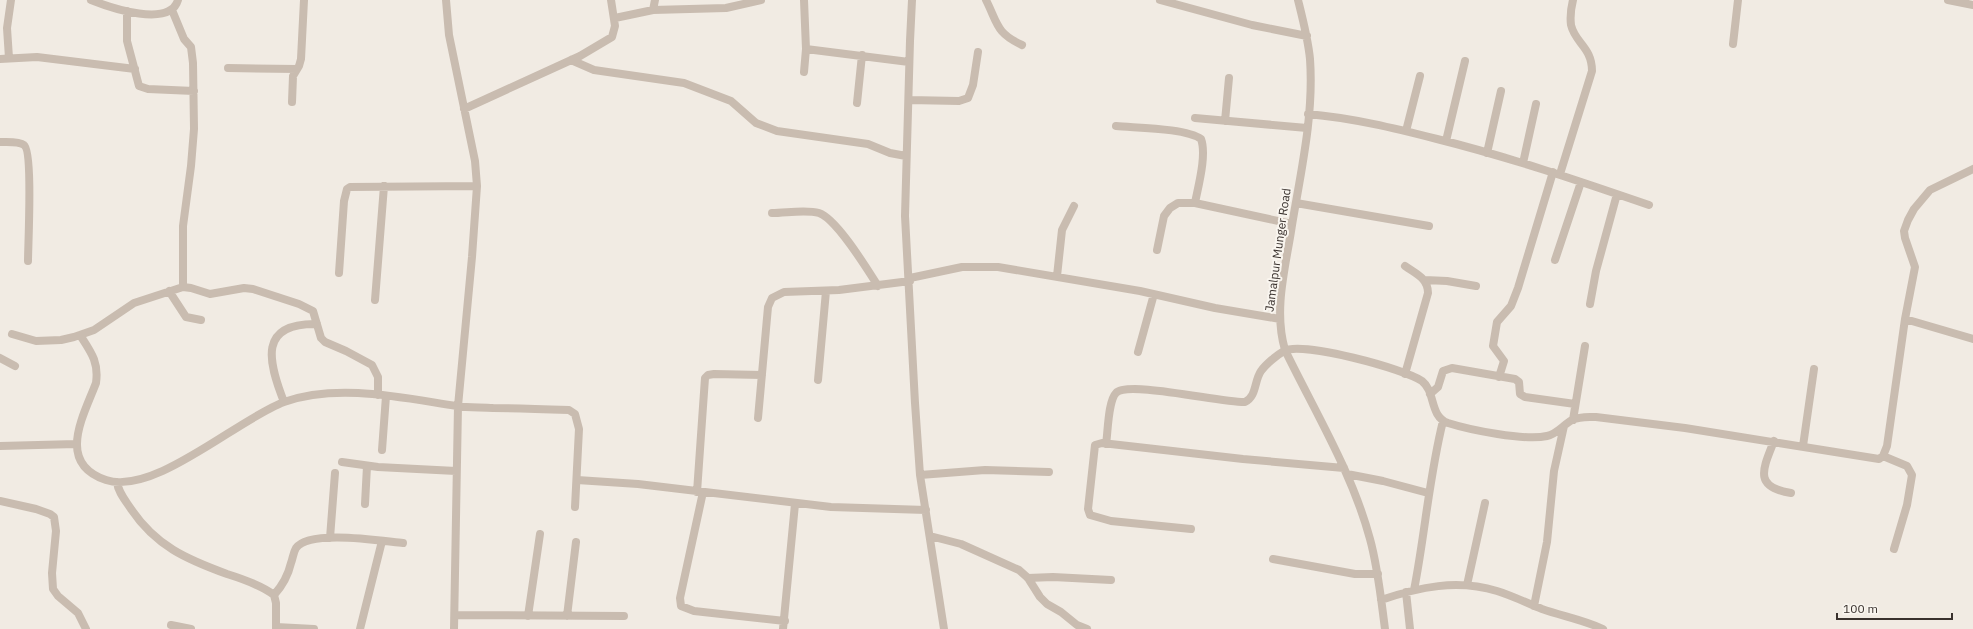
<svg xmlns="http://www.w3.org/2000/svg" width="1973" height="629" viewBox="0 0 1973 629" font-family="'IBM Plex Sans',sans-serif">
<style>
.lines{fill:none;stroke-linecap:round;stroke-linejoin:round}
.minor{stroke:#c9bcb0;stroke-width:8}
.labels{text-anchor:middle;stroke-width:4;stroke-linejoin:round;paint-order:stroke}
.street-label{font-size:12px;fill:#39312d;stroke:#f9f5ef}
</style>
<rect width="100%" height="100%" fill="#f1ebe3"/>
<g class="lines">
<path class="minor" d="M91 0C111 8 170 28 178 0
M446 0 449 35 475 161 477 186 472 257 458 406 454 629
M912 0 910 41 905 216 915 403 920 475 944 629
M986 0C998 24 996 33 1022 45
M1160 0 1252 25 1307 36
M1298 0C1303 20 1308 39 1310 59 1314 115 1301 171 1292 225 1286 266 1273 309 1285 350 1315 412 1352 472 1370 539 1378 568 1381 599 1385 629
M1948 0 1973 5
M172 10 184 39 191 47 193 63 194 129 191 166 183 226V287
M653 10 655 0
M127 11V41L139 86 148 89 194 91
M615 18 653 10 726 8 761 0
M1733 44 1738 0
M806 49 909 62
M9 58 7 28 11 0
M0 59 37 57 135 69
M571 60 594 70 684 83 731 101 756 123 777 131 868 144 890 153 906 156
M228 68 297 69
M804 72 806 49 804 0
M909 100 959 101 968 98 973 85 978 52
M292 102 293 76 299 66 301 59 304 0
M857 103 862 55
M464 109 580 56 612 37 615 26 611 0
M1308 114C1352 118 1394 128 1437 139 1509 157 1579 181 1649 205
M1195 118 1307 128
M1225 121 1229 78
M1116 126C1136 128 1186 128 1201 139 1207 155 1198 187 1195 203
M1406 131 1420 76
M1446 141 1465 61
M0 142C7 142 19 141 24 145 33 151 28 246 28 261
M1487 153 1501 91
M1523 163 1536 104
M1560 174 1592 71C1592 47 1575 43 1571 25 1570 17 1571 8 1573 0
M1296 203 1429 226
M772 213C786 213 806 209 819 213 837 219 867 269 878 286
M1157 250 1164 216 1170 208 1178 203H1195L1292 224
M1555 260 1581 182
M1405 266C1416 274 1428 278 1428 293L1405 374
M339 273 344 201 347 189 350 187 477 186
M1057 276 1062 230 1074 206
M910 278 962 267H998L1140 291 1215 308 1280 319
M1425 280 1447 281 1476 286
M169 291 186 317 201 320
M375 300 384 186
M1590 304 1596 271 1617 194
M1905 319 1915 267 1905 238 1904 231 1908 220 1914 209 1930 190 1973 169
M12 334 36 341 61 340 74 337 94 330 134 303 183 287 191 288 210 294 244 288 253 289 299 304 313 311 321 338 325 342 346 351 372 365 378 377V395
M80 335C91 352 99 362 96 383 83 417 56 463 106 480 154 496 238 419 284 402 338 383 403 398 457 406 469 408 482 407 493 408 518 408 544 409 569 410L575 414 579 429 575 507
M1138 352 1154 294
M0 358 15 366
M1499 377 1504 361 1493 346 1497 322 1511 306 1518 288 1553 172
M818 380 826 291
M1430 394 1438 387 1443 371 1452 368 1515 379 1519 382 1520 394 1525 397 1575 404
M284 402C268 361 258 323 317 324
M758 418 768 307 772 298 784 292 839 290 910 281
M1573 420 1585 346
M1774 441C1763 469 1753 487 1791 493
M1106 444C1108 432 1108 401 1116 393 1127 380 1223 403 1245 402 1257 396 1254 381 1261 371 1266 364 1277 355 1284 351 1302 341 1405 369 1422 381 1436 392 1429 416 1448 423 1470 430 1525 441 1547 436 1557 434 1563 425 1572 420 1580 416 1588 417 1596 417L1685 428 1879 459 1883 456 1887 446 1905 319 1973 339
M0 446 76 444
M1803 446 1814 369
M382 450 386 396
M1883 456 1907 466 1912 475 1907 505 1894 549
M342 462 378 467 456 471
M1347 474 1383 481 1428 493
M920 475 985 470 1049 472
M577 480 638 484 831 507 926 510
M117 482C118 492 125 500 131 509 156 546 186 559 227 574 243 579 261 585 274 595L276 603V629
M697 492 705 378 708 375 714 374 762 375
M703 492 680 598 681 606 694 611 785 621
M0 501 36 509 50 514 54 517 56 531 52 573 53 589 58 596 78 613 86 629
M365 504 367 466
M1191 529 1111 521 1090 515 1088 509 1095 445 1102 443 1243 459 1344 468
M930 536 961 544 1019 570 1028 578 1040 597 1047 604 1061 612 1077 625 1087 629
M330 538 335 473
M1273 559 1355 574H1378
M1028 578 1053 577 1111 580
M1467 585 1485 503
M1414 590C1425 534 1429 477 1443 421
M1406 592 1410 629
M274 595C283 585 288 576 291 563 293 558 293 553 296 548 309 529 382 541 403 543
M1381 600C1419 587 1457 579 1497 591 1513 596 1527 603 1542 609 1562 616 1584 620 1603 629
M1534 606 1547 542 1554 471 1564 426
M455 615 624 616
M528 616 540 534
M567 616 576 542
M171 625 191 629
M276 627 314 629
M360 629 382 541
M783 629 795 504"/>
</g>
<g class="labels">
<g class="street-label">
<text transform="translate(1278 250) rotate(-82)" y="4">Jamalpur Munger Road</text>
</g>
</g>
<path d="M1837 613v6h115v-6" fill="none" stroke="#39312d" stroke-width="2"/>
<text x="1843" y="613" font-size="12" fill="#39312d" stroke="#f9f5ef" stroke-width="3" paint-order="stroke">100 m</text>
</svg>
